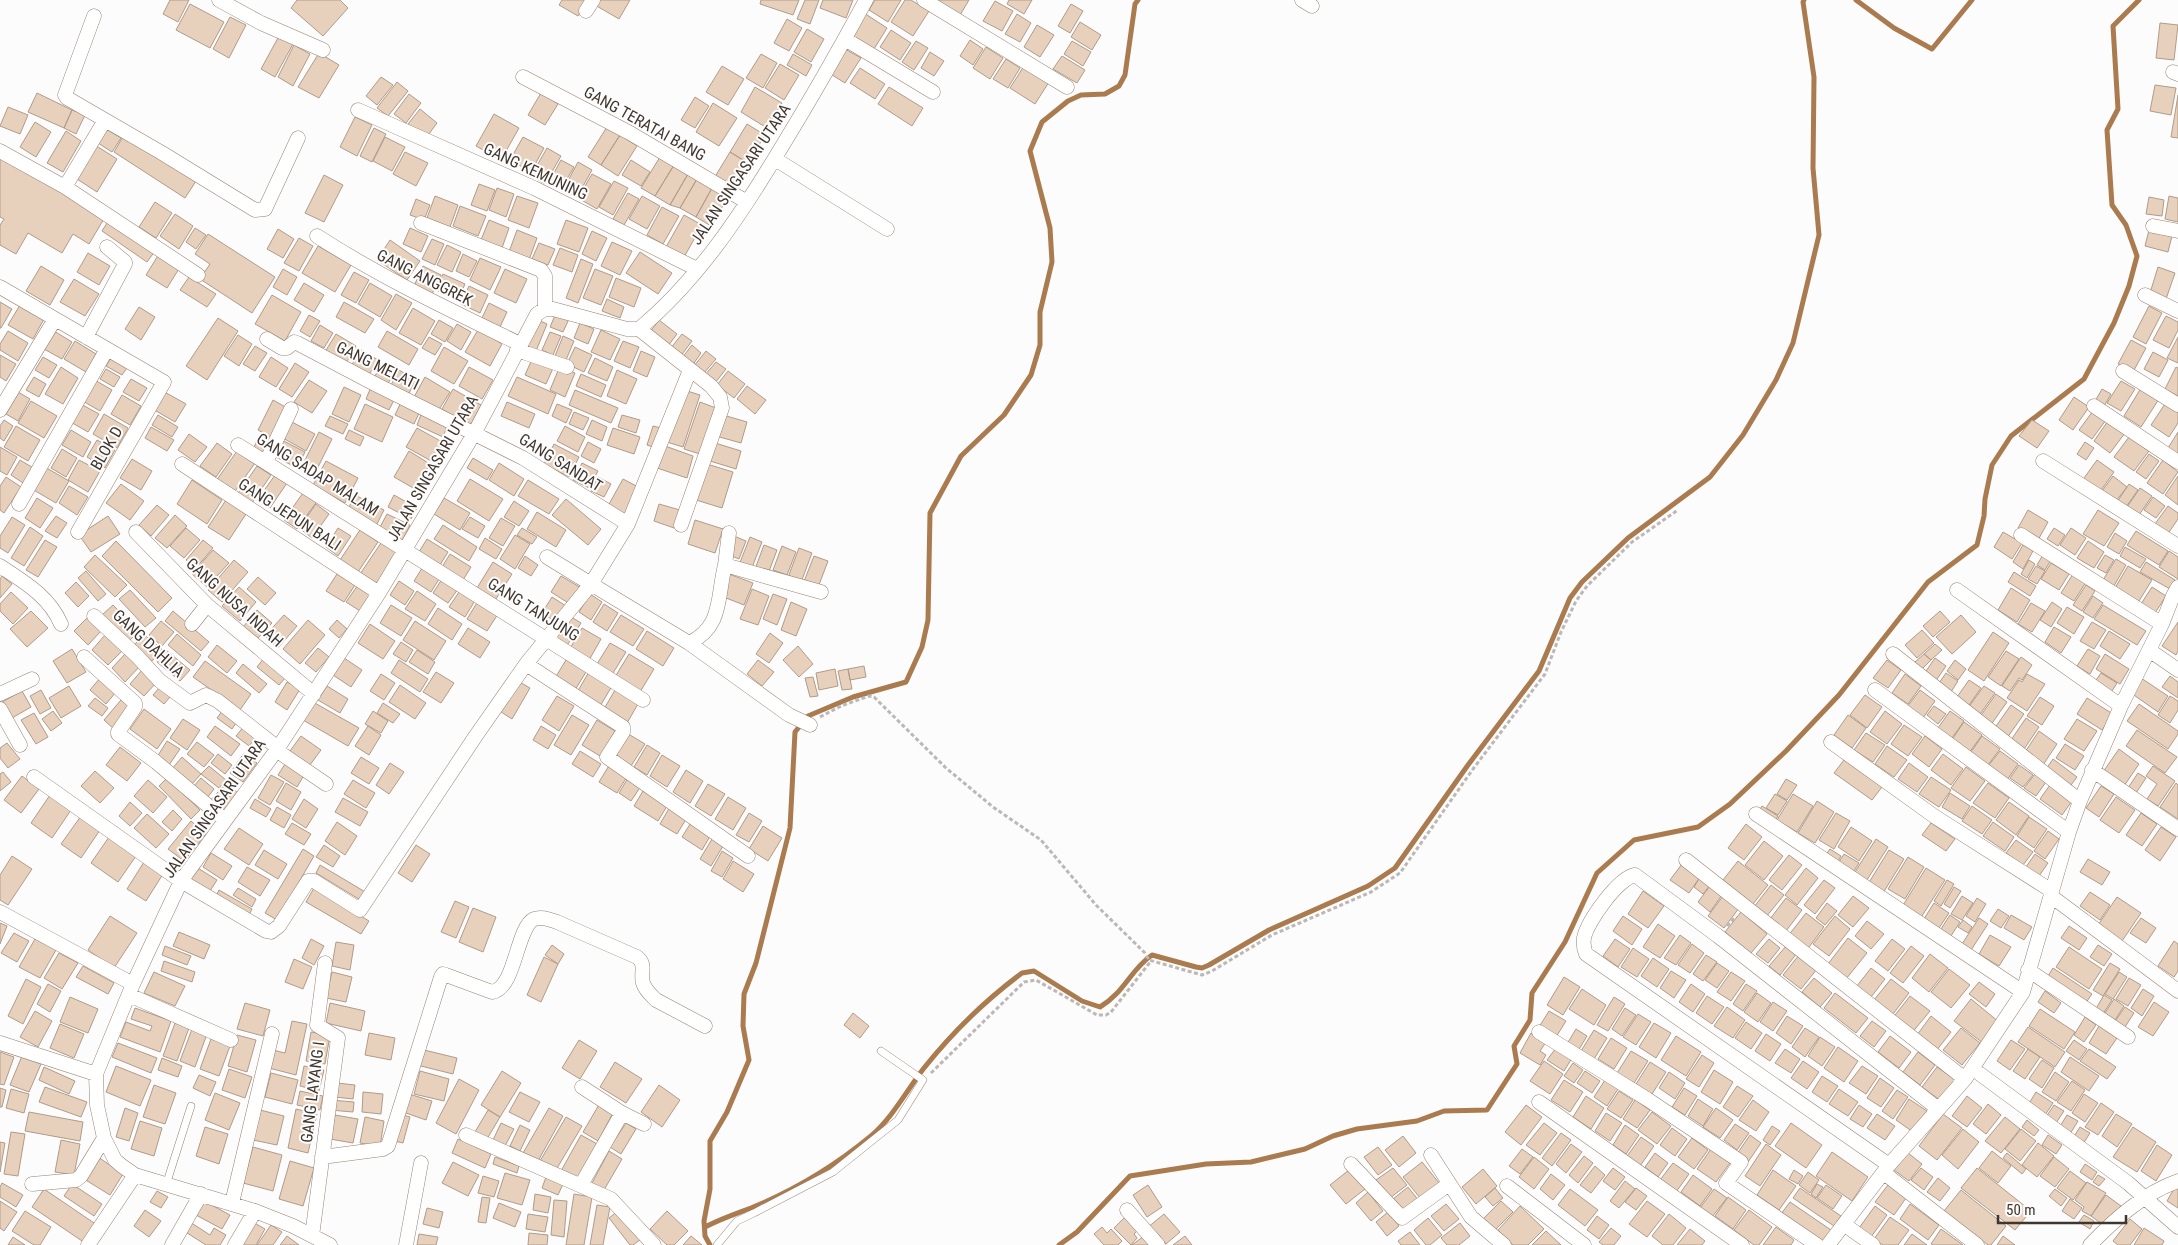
<svg xmlns="http://www.w3.org/2000/svg" width="2178" height="1245" viewBox="0 0 2178 1245" font-family="'Roboto Condensed',sans-serif">
<style>
.lines{fill:none;stroke-linecap:round;stroke-linejoin:round}
.stream{stroke:#ab7b50;stroke-width:5}
.building{fill:#e7d1bd;stroke:#b19b89}
.lane-casing{stroke:#978270;stroke-width:8}
.street-casing{stroke:#978270;stroke-width:15}
.path{stroke:#bbb8b5;stroke-width:3;stroke-dasharray:4 2.5;stroke-linecap:butt}
.lane{stroke:#fff;stroke-width:7}
.street{stroke:#fff;stroke-width:14}
.labels{text-anchor:middle;stroke-width:4;stroke-linejoin:round;paint-order:stroke}
.street-label{font-size:16px;fill:#3f362e;stroke:#fcfcfc}
</style>
<rect width="100%" height="100%" fill="#fcfcfc"/>
<g class="lines">
<path class="stream" d="M1856 0 1894 28 1932 49 1972 0
M705 1227C720 1219 735 1214 751 1208 793 1191 836 1165 871 1136 893 1117 907 1090 924 1068 952 1033 987 999 1022 973L1034 971 1082 1001 1100 1007C1124 993 1131 969 1152 955L1196 967 1202 968 1209 965 1269 930 1368 886 1395 868 1468 765 1539 671 1570 598 1582 582 1628 538 1710 477 1743 435 1776 380 1793 343 1819 235 1813 168 1814 77 1803 2 1804 0
M710 1245 705 1236 704 1221 710 1189V1141L727 1112 749 1060 743 1026 744 994 756 963 790 828 795 732 808 716 853 697 906 682 922 647 928 620 930 513 961 456 1004 415 1031 375 1040 345V312L1052 262 1050 228 1030 151 1042 122 1068 101 1081 95 1105 94 1119 86 1125 75 1135 4 1138 0
M1059 1245 1077 1232 1130 1176 1206 1164 1251 1162 1305 1149 1333 1136 1357 1129 1417 1121 1444 1111 1487 1110 1517 1064 1514 1046 1530 1020 1532 993 1565 942 1597 873 1634 840 1698 827 1730 804 1786 751 1839 695 1928 582 1977 545 1984 516 1985 499 1992 465 2011 436 2084 379 2114 323 2129 286 2137 256 2126 225 2112 205 2107 130 2118 109 2113 26 2139 0"/>
</g>
<path class="building" d="M170 0H189L178 22 163 14Z
M297 0H340L348 8 323 36 291 8Z
M562 0H587L578 16 559 5Z
M598 0H630L619 19 595 5Z
M761 0H799L793 15 760 4Z
M805 0H819L810 24 797 19Z
M823 0H853L846 18 820 8Z
M875 0H901L888 22 869 10Z
M905 0H911L929 11 913 36 891 22Z
M935 0H969L960 15Z
M1009 0H1032L1024 14 1007 4Z
M995 1 1013 11 1002 31 983 21Z
M190 4 224 22 210 48 176 30Z
M1071 4 1083 11 1070 33 1058 26Z
M864 13 887 28 874 49 850 34Z
M1017 14 1031 23 1020 42 1005 34Z
M230 17 246 25 229 58 213 49Z
M787 19 802 28 789 51 774 43Z
M1080 22 1101 35 1092 50 1071 37Z
M2160 23 2178 25 2174 60 2156 58Z
M1037 25 1054 35 1040 57 1024 47Z
M807 29 824 39 811 62 794 52Z
M891 30 911 43 900 60 880 47Z
M279 36 293 44 275 77 261 69Z
M970 40 983 49 973 65 960 56Z
M916 41 928 48 914 70 902 62Z
M1072 41 1091 52 1083 66 1064 54Z
M294 45 310 54 293 86 278 77Z
M986 47 1003 58 990 79 973 68Z
M845 49 861 58 845 83 829 73Z
M930 52 944 61 934 76 921 68Z
M319 53 339 65 319 98 298 87Z
M761 54 777 63 763 88 746 78Z
M793 54 812 65 806 76 787 65Z
M1062 56 1085 70 1077 83 1053 69Z
M1006 59 1020 68 1008 88 993 79Z
M780 64 799 75 784 100 765 88Z
M722 66 744 79 728 105 706 92Z
M1024 66 1049 82 1035 104 1010 88Z
M860 68 885 84 875 99 850 83Z
M381 77 393 85 377 105 366 96Z
M397 82 408 91 388 116 377 108Z
M2155 85 2176 88 2171 115 2150 111Z
M755 87 782 103 767 128 741 112Z
M889 87 923 108 912 126 878 104Z
M37 93 72 110 64 128 28 112Z
M541 93 558 104 545 125 528 115Z
M409 94 421 103 406 123 394 114Z
M2178 95V138L2171 137Z
M695 97 709 106 695 128 681 120Z
M713 103 737 118 719 146 696 132Z
M8 107 28 115 20 134 0 126Z
M420 109 437 123 426 138 408 124Z
M72 110 85 115 76 134 64 128Z
M494 114 519 128 501 160 476 146Z
M355 117 372 125 357 156 340 147Z
M35 122 51 132 36 157 20 147Z
M747 124 765 135 748 163 730 152Z
M607 127 620 135 601 165 588 157Z
M374 128 386 134 372 162 360 156Z
M106 129 121 138 112 152 98 143Z
M66 131 81 141 63 172 47 163Z
M124 135 196 181 185 198 114 152Z
M620 135 637 146 618 176 601 165Z
M385 137 405 147 392 171 373 161Z
M523 137 544 148 531 172 510 160Z
M95 145 117 159 97 192 74 177Z
M547 148 561 156 545 184 531 176Z
M405 152 428 163 416 186 393 174Z
M730 152 748 163 731 191 713 180Z
M0 156 105 217 89 244 73 234 62 253 28 233 16 254 0 245V225L4 219 0 217Z
M660 157 674 165 655 196 641 188Z
M561 160 574 167 561 189 549 182Z
M631 160 650 172 641 186 622 175Z
M578 162 592 170 577 197 563 190Z
M674 165 688 174 670 205 655 196Z
M592 174 611 184 597 209 578 198Z
M688 174 697 179 680 208 670 205Z
M324 175 343 185 324 222 305 213Z
M697 179 712 188 696 217 680 208Z
M614 181 628 188 613 215 599 207Z
M479 184 495 190 487 211 471 205Z
M497 188 514 194 506 217 489 210Z
M712 188 728 197 711 226 696 217Z
M628 193 639 199 624 225 613 219Z
M435 196 458 205 450 227 427 218Z
M517 196 538 203 529 228 508 220Z
M642 196 660 206 647 229 629 219Z
M2169 196 2178 198V222L2165 219Z
M2149 197 2164 200 2162 216 2146 214Z
M416 199 430 205 424 220 410 215Z
M155 202 172 213 156 238 139 227Z
M460 206 486 216 478 236 453 226Z
M662 207 679 216 663 244 647 235Z
M175 214 193 226 179 249 160 236Z
M684 215 702 225 683 259 665 249Z
M109 220 155 251 147 262 102 231Z
M489 220 509 228 502 248 481 240Z
M566 220 588 228 579 252 557 244Z
M195 228 206 235 196 249 186 242Z
M410 228 428 236 421 252 403 244Z
M278 229 294 239 283 258 267 249Z
M517 230 537 238 529 260 509 252Z
M2149 230 2172 236 2168 252 2145 246Z
M592 231 607 238 596 261 582 254Z
M208 234 275 277 252 313 200 279 210 264 195 254Z
M299 238 313 246 299 271 284 263Z
M432 239 444 244 435 265 422 259Z
M390 240 420 261 407 280 377 260Z
M612 242 632 251 620 275 601 266Z
M539 243 555 249 548 265 532 259Z
M447 245 461 252 452 272 437 265Z
M318 246 351 265 335 292 302 273Z
M560 248 578 255 572 272 553 265Z
M640 252 672 273 658 294 626 273Z
M88 253 110 266 99 285 77 272Z
M159 254 180 267 167 288 146 275Z
M463 254 477 261 469 277 456 271Z
M480 258 501 267 490 290 470 280Z
M581 259 593 264 578 303 566 298Z
M41 266 64 280 50 305 26 291Z
M423 266 441 275 432 294 414 286Z
M2158 267 2175 273 2166 299 2150 293Z
M283 269 297 277 287 295 273 287Z
M505 269 527 279 516 303 494 293Z
M595 269 613 276 601 305 583 298Z
M354 272 369 280 356 303 341 295Z
M443 274 465 284 458 300 436 290Z
M189 277 216 294 207 307 180 290Z
M616 278 641 288 634 307 609 297Z
M74 279 99 294 85 316 60 302Z
M304 283 324 295 314 312 294 300Z
M370 283 392 296 380 317 358 304Z
M469 286 488 295 480 313 461 304Z
M396 294 412 303 396 330 381 320Z
M272 295 301 312 285 341 255 324Z
M607 299 624 307 620 318 602 311Z
M0 302 12 309 1 328H0Z
M344 302 374 319 365 333 336 317Z
M489 303 507 312 500 327 482 318Z
M20 305 44 319 33 339 8 325Z
M2149 306 2162 313 2146 344 2133 337Z
M139 307 155 317 141 340 125 329Z
M413 308 435 321 421 345 399 333Z
M556 313 569 319 563 332 550 327Z
M309 315 320 321 310 337 300 331Z
M2166 316 2178 322V330L2169 348 2153 340Z
M218 318 238 331 207 380 186 366Z
M439 320 453 328 445 342 431 334Z
M538 320 547 324 536 351 526 346Z
M659 320 677 334 668 346 650 332Z
M580 323 594 329 588 344 574 338Z
M457 324 471 332 461 350 447 341Z
M320 325 333 333 324 348 311 341Z
M478 330 502 344 490 366 465 352Z
M601 330 620 339 610 360 591 352Z
M8 331 28 343 18 361 0 350V344Z
M54 331 72 342 62 359 44 349Z
M387 331 418 349 409 365 378 347Z
M550 332 561 336 553 355 542 350Z
M336 334 356 346 344 367 323 355Z
M682 334 692 341 680 357 670 349Z
M238 335 252 344 239 366 224 356Z
M563 336 574 341 566 360 555 356Z
M429 337 442 344 435 355 422 348Z
M2178 337V363L2167 358Z
M2131 340 2146 348 2133 372 2118 364Z
M75 341 96 354 86 372 64 359Z
M623 341 639 347 630 368 614 361Z
M692 345 701 353 692 366 682 358Z
M255 346 267 353 255 371 243 364Z
M444 347 468 361 454 384 431 371Z
M575 347 592 355 584 372 567 364Z
M361 350 378 360 368 376 351 366Z
M641 351 655 357 647 377 633 371Z
M706 351 716 359 704 373 694 366Z
M2153 352 2168 360 2159 377 2144 369Z
M0 355 16 364 6 381 0 377Z
M43 357 57 365 49 378 35 370Z
M271 357 288 368 276 387 259 377Z
M533 357 554 366 546 384 525 375Z
M111 358 127 368 122 375 106 366Z
M595 358 613 367 607 381 588 373Z
M716 362 726 369 715 383 705 375Z
M295 363 309 372 292 397 279 389Z
M381 366 394 373 386 387 373 379Z
M560 366 575 373 565 397 550 390Z
M61 367 78 378 63 404 45 394Z
M469 367 493 380 482 399 459 386Z
M2176 367 2178 368V396L2165 389Z
M106 369 120 377 114 387 100 379Z
M399 370 416 380 408 395 391 385Z
M617 370 637 379 626 404 607 396Z
M728 371 745 384 734 398 717 385Z
M581 374 606 385 601 397 576 386Z
M34 377 46 384 39 397 26 390Z
M425 377 450 392 438 411 414 397Z
M517 377 556 394 548 414 508 396Z
M93 379 112 390 100 411 81 400Z
M131 379 147 388 139 401 123 392Z
M309 380 327 391 312 413 294 402Z
M2121 381 2135 389 2121 411 2107 403Z
M747 386 766 400 755 414 737 399Z
M344 387 361 395 349 422 332 414Z
M371 387 395 398 389 410 366 399Z
M2141 388 2159 399 2141 427 2124 416Z
M453 389 481 405 470 426 442 409Z
M2102 389 2111 394 2103 408 2094 403Z
M161 390 186 404 175 422 151 408Z
M575 390 618 408 611 423 569 405Z
M684 390 700 395 683 447 667 442Z
M18 392 30 399 18 421 6 414Z
M122 395 141 406 130 425 111 414Z
M2074 397 2089 407 2073 430 2059 420Z
M273 400 289 409 273 438 258 430Z
M31 401 57 416 44 438 18 423Z
M401 402 420 411 414 424 395 415Z
M507 402 535 414 529 428 501 416Z
M700 402 716 408 700 454 684 449Z
M79 403 99 414 88 432 69 421Z
M365 404 393 417 382 442 354 429Z
M557 404 572 410 566 423 552 416Z
M2165 404 2178 412V423L2169 437 2151 425Z
M2093 411 2106 420 2092 439 2079 430Z
M422 412 448 424 443 437 417 425Z
M574 412 589 418 583 430 569 424Z
M104 414 128 428 117 448 93 434Z
M158 415 178 427 172 437 152 425Z
M622 415 640 420 636 433 618 427Z
M723 415 747 422 741 443 716 436Z
M330 416 348 424 343 434 325 426Z
M4 420 13 426 4 441 0 438V426Z
M592 420 607 427 602 441 586 434Z
M2032 420 2049 431 2037 448 2019 436Z
M290 421 315 434 306 451 281 437Z
M2108 421 2125 433 2110 453 2094 441Z
M16 426 40 440 28 461 4 447Z
M565 426 585 437 578 452 557 441Z
M653 426 665 429 658 449 647 445Z
M151 427 174 440 167 451 145 438Z
M417 428 444 443 433 462 406 447Z
M613 428 640 437 634 454 607 445Z
M71 430 91 442 83 457 62 445Z
M349 430 364 437 360 446 345 439Z
M319 432 332 439 314 475 301 468Z
M2178 432V454L2168 448Z
M189 434 207 447 195 462 178 450Z
M259 437 272 444 265 458 252 451Z
M2129 437 2149 451 2134 471 2114 457Z
M97 440 115 450 105 468 87 457Z
M282 440 305 452 297 468 274 456Z
M588 442 601 449 594 463 581 456Z
M2085 442 2094 448 2086 460 2077 454Z
M217 443 232 454 216 477 200 466Z
M715 443 741 451 736 469 710 461Z
M554 444 579 457 569 477 544 464Z
M665 446 693 456 687 478 657 468Z
M0 447 17 457 7 475 0 471Z
M62 449 77 458 66 477 51 468Z
M237 451 255 463 233 494 216 481Z
M409 451 430 464 415 489 394 477Z
M2149 454 2159 461 2146 479 2136 472Z
M473 458 493 470 487 480 467 468Z
M132 459 152 471 141 490 120 478Z
M20 460 35 469 26 485 11 475Z
M79 460 100 471 88 492 68 480Z
M2097 460 2114 472 2099 493 2082 481Z
M2163 460 2178 472 2163 494 2147 483Z
M326 461 358 478 345 503 313 485Z
M499 463 524 479 514 496 489 480Z
M582 463 598 471 589 488 573 480Z
M707 464 733 472 722 508 696 500Z
M257 466 271 475 252 503 238 493Z
M45 467 69 481 56 503 32 489Z
M275 475 287 483 270 508 258 499Z
M2113 476 2127 487 2116 501 2102 491Z
M2178 476V505L2165 495Z
M6 477 21 487 4 513 0 510V486Z
M598 477 611 484 604 497 591 491Z
M470 479 503 499 489 521 457 501Z
M623 479 642 489 627 516 608 506Z
M192 480 222 500 207 524 177 504Z
M528 480 559 499 549 514 518 496Z
M121 484 144 501 130 520 106 503Z
M2129 484 2138 490 2126 507 2117 502Z
M69 486 88 497 77 515 59 503Z
M2140 488 2152 496 2137 518 2125 510Z
M305 490 318 500 297 529 284 520Z
M355 495 384 510 376 526 347 511Z
M394 495 417 508 411 519 388 507Z
M2153 497 2165 506 2156 518 2144 510Z
M37 498 53 508 40 528 25 518Z
M444 498 470 513 460 530 434 514Z
M566 499 601 529 588 545 552 515Z
M226 500 246 514 229 540 208 527Z
M514 501 529 511 519 526 504 517Z
M316 504 329 514 312 538 299 528Z
M659 504 680 510 674 528 654 521Z
M157 505 169 515 151 536 139 525Z
M2168 506 2178 513V519L2165 538 2152 528Z
M2028 510 2048 522 2038 540 2018 528Z
M2098 510 2119 523 2104 546 2083 534Z
M537 512 566 530 556 547 527 529Z
M387 514 410 525 402 541 379 529Z
M175 515 187 526 167 548 155 538Z
M56 516 67 523 57 538 45 531Z
M108 516 120 534 91 552 79 535Z
M12 517 25 525 8 553 0 548V536Z
M470 517 485 526 478 538 462 529Z
M501 518 515 526 503 546 489 538Z
M695 520 723 529 715 553 688 544Z
M443 525 477 547 469 561 434 539Z
M30 527 43 536 24 566 11 558Z
M186 528 200 540 184 558 170 546Z
M338 528 351 536 338 556 326 547Z
M522 528 537 537 532 544 517 535Z
M2054 528 2065 535 2058 546 2047 539Z
M2071 528 2086 538 2075 555 2060 545Z
M360 530 378 542 358 572 340 560Z
M2136 531 2168 551 2159 565 2127 545Z
M2003 532 2022 543 2012 559 1994 547Z
M2115 533 2127 541 2119 554 2107 547Z
M515 535 530 544 515 569 500 559Z
M734 536 746 541 739 559 727 554Z
M750 537 762 542 751 570 739 565Z
M485 538 502 549 496 559 479 549Z
M427 539 448 552 440 565 419 552Z
M45 540 57 547 38 577 26 570Z
M203 540 213 548 196 568 186 560Z
M116 541 172 598 158 612 102 556Z
M2088 541 2104 552 2094 568 2077 558Z
M381 543 399 554 378 586 360 574Z
M764 545 777 550 768 574 755 569Z
M2023 545 2033 551 2023 569 2013 562Z
M782 546 796 552 787 575 773 570Z
M2125 547 2146 559 2140 568 2120 556Z
M799 548 812 553 800 585 787 580Z
M213 550 229 563 207 587 192 574Z
M2169 551 2178 557V579L2159 567Z
M2044 553 2052 558 2045 570 2037 565Z
M450 554 471 567 463 580 442 567Z
M95 555 127 585 115 597 84 567Z
M2105 555 2114 560 2106 573 2097 568Z
M525 556 538 565 531 576 518 568Z
M814 556 828 561 817 590 803 584Z
M2116 559 2126 565 2114 586 2103 580Z
M234 560 248 572 222 602 208 590Z
M2029 560 2035 564 2027 578 2021 574Z
M493 562 512 574 496 599 477 588Z
M2146 562 2175 580 2170 589 2140 572Z
M2051 563 2069 574 2059 590 2041 579Z
M424 565 441 576 431 592 414 581Z
M2036 566 2045 571 2037 584 2028 579Z
M2128 566 2152 580 2139 601 2115 588Z
M86 571 106 594 98 601 78 578Z
M2014 572 2036 586 2030 596 2008 582Z
M337 574 355 585 344 602 326 591Z
M729 574 753 583 744 605 721 596Z
M2073 574 2086 582 2074 601 2061 593Z
M2 576 12 584 0 598V579Z
M561 576 583 589 573 606 551 592Z
M258 577 276 593 265 605 247 589Z
M442 579 458 589 448 603 433 593Z
M399 581 414 591 405 605 390 595Z
M76 582 89 596 78 607 65 593Z
M358 585 371 594 360 611 346 602Z
M2086 585 2095 591 2082 611 2073 605Z
M239 587 256 602 240 621 222 606Z
M2152 587 2166 596 2155 613 2141 604Z
M2011 588 2030 600 2017 622 1998 610Z
M461 589 476 599 465 617 449 607Z
M752 589 769 596 758 625 740 619Z
M130 590 156 618 145 627 119 599Z
M417 591 436 604 425 621 405 609Z
M11 592 28 608 13 624 0 611V604Z
M590 594 602 602 591 620 579 612Z
M773 594 787 599 777 625 763 619Z
M2093 596 2103 603 2093 618 2083 612Z
M552 597 566 606 556 622 542 613Z
M478 601 498 614 487 631 467 619Z
M791 602 807 609 796 636 781 630Z
M2052 602 2062 609 2051 627 2040 620Z
M2031 603 2045 611 2032 632 2018 624Z
M604 604 618 613 607 631 593 622Z
M113 605 139 631 128 642 102 615Z
M391 605 412 618 401 636 380 623Z
M2103 605 2146 631 2137 645 2094 619Z
M2067 607 2084 617 2074 634 2057 623Z
M438 608 462 624 452 640 428 624Z
M257 610 272 623 257 639 243 627Z
M31 611 48 628 27 647 10 629Z
M173 611 209 642 201 651 165 621Z
M1940 611 1950 622 1933 637 1923 626Z
M284 615 297 626 278 648 265 636Z
M568 615 581 623 566 647 554 639Z
M621 615 644 629 633 646 610 632Z
M1961 615 1976 632 1952 654 1936 637Z
M88 617 102 630 88 645 74 631Z
M308 620 325 635 300 664 283 649Z
M337 620 347 629 339 638 329 629Z
M161 621 174 632 162 646 149 635Z
M415 621 446 641 434 660 403 640Z
M2092 622 2106 630 2094 649 2080 641Z
M2178 622V651L2176 655 2162 646Z
M370 624 395 641 383 659 358 643Z
M2054 627 2071 637 2061 653 2045 642Z
M468 628 490 642 480 658 458 644Z
M582 628 601 639 588 662 569 650Z
M1922 630 1934 643 1917 658 1905 645Z
M647 631 674 648 663 666 636 649Z
M2109 631 2130 644 2120 659 2100 646Z
M1993 632 2009 643 1984 681 1968 670Z
M770 633 783 643 769 663 756 654Z
M143 634 162 649 152 661 133 647Z
M177 634 201 655 193 666 168 645Z
M105 635 122 651 108 665 92 650Z
M401 642 413 650 406 662 393 654Z
M610 643 626 652 613 673 597 664Z
M1935 644 1942 650 1931 660 1924 654Z
M217 645 237 661 227 673 208 657Z
M798 646 813 664 799 677 783 660Z
M318 648 329 657 316 672 305 663Z
M72 649 86 672 67 683 53 661Z
M2088 649 2100 656 2090 674 2077 666Z
M166 650 190 670 180 681 157 662Z
M417 650 435 662 428 674 409 662Z
M2006 651 2019 659 2001 686 1988 677Z
M126 653 140 666 125 682 112 668Z
M629 654 654 669 640 692 615 677Z
M1924 654 1931 660 1922 669 1915 662Z
M2105 654 2129 669 2120 684 2096 669Z
M2021 657 2032 665 2022 680 2019 678 2010 691 2002 686Z
M264 658 286 677 279 685 257 667Z
M344 658 362 670 351 687 333 675Z
M1935 658 1946 666 1935 682 1924 674Z
M399 660 428 679 420 692 391 673Z
M566 660 586 672 575 690 555 678Z
M758 660 774 672 762 686 747 674Z
M1887 660 1901 670 1888 688 1873 678Z
M1955 660 1966 669 1958 680 1947 671Z
M205 661 251 694 240 710 193 677Z
M243 664 267 684 259 693 236 673Z
M864 666 866 677 850 680 848 669Z
M143 669 157 682 144 696 130 684Z
M835 669 838 686 819 690 816 673Z
M848 669 852 689 842 690 838 671Z
M436 672 454 683 441 703 423 692Z
M589 672 612 686 599 708 576 694Z
M1946 673 1958 681 1949 695 1937 686Z
M2101 673 2117 683 2110 694 2094 683Z
M381 674 395 683 384 700 370 691Z
M1905 674 1921 686 1908 704 1892 693Z
M2027 674 2045 684 2027 711 2007 698 2019 680 2022 682Z
M2170 676 2178 682V698L2162 687Z
M813 677 818 696 810 697 805 678Z
M100 678 116 692 106 704 90 690Z
M2141 678 2168 696 2158 712 2131 693Z
M516 680 530 688 512 719 498 710Z
M1969 680 1981 688 1967 708 1955 700Z
M287 682 300 689 287 710 275 702Z
M400 685 426 703 415 719 389 702Z
M69 686 81 706 61 718 49 698Z
M327 686 348 699 340 713 318 700Z
M1984 686 1995 693 1978 717 1967 709Z
M160 687 170 697 164 704 153 695Z
M41 690 51 708 40 714 30 696Z
M615 690 638 704 627 723 604 709Z
M1920 690 1935 701 1923 718 1907 707Z
M22 691 31 707 12 718 2 702Z
M1996 694 2007 702 1990 726 1979 718Z
M1865 695 1882 707 1867 728 1850 715Z
M557 696 574 706 559 731 542 720Z
M2170 696 2178 701V710L2170 723 2158 715Z
M2040 697 2054 706 2042 725 2027 716Z
M95 698 108 708 102 716 88 706Z
M2087 698 2113 714 2102 730 2077 714Z
M121 700 133 709 115 730 104 720Z
M313 702 359 728 348 746 303 720Z
M383 703 400 714 393 723 377 713Z
M2139 704 2178 731V734L2168 749 2127 721Z
M2011 705 2024 714 2007 738 1994 729Z
M1934 706 1946 714 1938 724 1927 715Z
M144 709 171 729 157 749 130 729Z
M223 710 238 720 232 729 217 718Z
M53 711 62 723 51 731 42 719Z
M373 711 388 721 381 733 365 724Z
M1885 711 1902 724 1887 744 1870 732Z
M1950 711 1964 721 1952 738 1938 728Z
M34 713 48 737 36 744 21 720Z
M572 715 589 725 571 755 554 745Z
M1848 715 1866 728 1852 748 1834 735Z
M2026 718 2039 727 2022 752 2009 743Z
M183 719 200 730 187 750 170 738Z
M2077 719 2097 731 2084 751 2064 739Z
M597 720 615 731 600 756 582 745Z
M1964 722 1982 735 1969 753 1951 741Z
M245 725 258 735 249 746 236 736Z
M1904 725 1922 737 1908 756 1891 744Z
M215 726 240 744 231 756 207 737Z
M368 726 381 735 369 755 355 746Z
M541 726 556 735 548 749 533 740Z
M2137 730 2177 757 2165 773 2126 746Z
M2039 731 2057 744 2041 768 2023 755Z
M625 732 645 744 631 766 612 754Z
M1866 733 1885 745 1873 762 1854 750Z
M301 736 321 750 307 769 287 755Z
M1925 736 1942 749 1929 767 1912 754Z
M1982 736 2000 749 1988 765 1971 752Z
M167 741 180 749 169 765 157 757Z
M197 742 214 755 204 767 187 754Z
M7 743 20 759 8 768 0 758V748Z
M2065 744 2084 756 2075 770 2056 758Z
M647 745 660 753 647 775 634 767Z
M1887 746 1907 760 1894 777 1875 764Z
M120 747 141 763 127 781 106 765Z
M2119 749 2139 764 2124 786 2103 772Z
M580 751 601 764 593 777 572 764Z
M2000 751 2018 764 2007 780 1988 766Z
M244 753 257 763 243 782 230 773Z
M218 754 232 765 225 774 211 763Z
M1943 754 1963 769 1951 785 1931 770Z
M662 755 680 766 667 787 650 776Z
M182 757 201 774 191 785 172 769Z
M361 757 379 768 369 784 351 773Z
M2053 759 2077 777 2068 789 2044 772Z
M1844 760 1882 787 1872 800 1834 773Z
M287 761 306 772 297 787 278 775Z
M390 763 404 772 389 794 376 785Z
M1909 763 1928 777 1917 792 1898 779Z
M610 764 628 775 617 793 599 782Z
M2019 765 2033 775 2023 787 2010 778Z
M209 766 226 780 219 788 201 774Z
M2153 766 2175 781 2158 806 2147 799 2157 784 2146 776Z
M1966 767 1985 781 1970 801 1951 788Z
M686 770 703 781 690 803 673 792Z
M95 771 114 788 100 803 81 786Z
M3 772 11 782 0 791V774Z
M2138 773 2146 778 2136 793 2128 788Z
M2035 774 2046 782 2036 796 2024 788Z
M271 775 284 782 270 805 258 798Z
M22 776 39 789 21 813 4 800Z
M1931 777 1951 790 1939 807 1919 794Z
M167 778 200 810 191 819 159 786Z
M201 778 214 789 207 798 193 787Z
M628 778 641 786 631 801 619 793Z
M1786 779 1797 785 1787 800 1777 794Z
M148 780 167 797 153 813 134 796Z
M353 780 375 793 366 808 344 794Z
M226 783 238 793 221 813 209 802Z
M286 783 301 792 291 810 276 801Z
M1988 783 2009 798 1995 818 1973 803Z
M2176 783 2178 785V819L2160 807Z
M708 784 725 794 711 816 695 806Z
M2050 785 2072 801 2062 815 2040 799Z
M2101 786 2114 794 2099 817 2086 808Z
M643 791 667 806 658 821 634 806Z
M1950 793 1970 806 1962 819 1942 807Z
M1775 794 1787 801 1778 815 1766 808Z
M1793 794 1813 806 1797 832 1777 820Z
M50 795 71 810 52 838 31 823Z
M728 797 746 808 733 830 715 819Z
M2116 797 2135 810 2119 833 2100 820Z
M343 798 368 812 360 826 335 812Z
M255 799 271 809 266 817 250 808Z
M304 799 318 809 306 828 292 819Z
M1817 801 1834 812 1815 843 1798 833Z
M130 802 142 813 130 826 119 816Z
M2009 802 2029 816 2016 835 1996 820Z
M671 805 688 816 677 834 660 824Z
M1762 806 1778 816 1774 822 1758 812Z
M1972 806 1992 820 1982 834 1962 821Z
M277 807 291 815 284 828 270 820Z
M173 810 182 819 172 831 162 822Z
M749 813 762 821 749 842 736 835Z
M1836 813 1850 821 1834 849 1819 840Z
M2141 813 2157 824 2142 846 2126 835Z
M147 814 169 834 156 848 134 828Z
M81 816 100 830 81 858 61 844Z
M2029 817 2047 829 2034 848 2017 836Z
M191 821 206 834 184 861 168 849Z
M692 821 712 833 702 850 682 837Z
M337 822 357 836 345 855 325 841Z
M1993 822 2014 837 2005 851 1983 836Z
M292 823 311 834 304 845 285 834Z
M1931 823 1955 839 1946 851 1922 835Z
M1746 824 1762 837 1744 860 1728 848Z
M763 826 782 838 768 861 749 849Z
M1851 827 1872 841 1859 861 1838 847Z
M2161 827 2176 837 2160 861 2145 850Z
M239 828 263 844 249 865 224 849Z
M2048 831 2059 839 2045 859 2034 851Z
M109 837 136 856 118 882 91 863Z
M712 839 723 846 711 866 700 859Z
M1876 839 1888 847 1865 883 1853 875Z
M2016 840 2033 852 2023 865 2006 853Z
M1764 841 1783 856 1764 880 1745 865Z
M324 845 340 856 333 867 316 857Z
M416 845 430 854 412 882 398 873Z
M303 849 314 856 277 920 265 913Z
M1830 849 1841 856 1837 863 1825 856Z
M264 850 287 864 278 879 255 865Z
M1889 850 1904 859 1883 893 1868 884Z
M722 851 733 858 722 877 711 871Z
M211 853 232 866 223 880 203 867Z
M1844 854 1859 863 1852 874 1837 865Z
M2035 854 2048 863 2039 876 2026 867Z
M1789 855 1802 865 1782 890 1769 880Z
M12 856 32 869 8 905 0 900V875Z
M1908 857 1924 867 1905 899 1888 889Z
M2088 859 2110 872 2102 885 2080 872Z
M733 861 754 874 743 892 723 879Z
M1738 861 1768 885 1753 904 1723 880Z
M144 862 163 874 146 901 127 889Z
M1682 864 1700 877 1689 893 1670 880Z
M320 865 367 893 362 901 316 873Z
M196 867 217 880 208 894 187 881Z
M247 867 270 880 260 896 238 882Z
M1806 868 1818 878 1797 905 1785 895Z
M1926 868 1945 880 1920 919 1902 907Z
M1700 877 1710 885 1703 894 1694 887Z
M1824 880 1835 888 1815 914 1804 905Z
M1947 880 1954 884 1941 906 1934 901Z
M1771 885 1784 895 1766 917 1754 907Z
M1710 886 1722 895 1710 912 1698 902Z
M1954 887 1961 891 1950 908 1944 904Z
M238 888 256 899 252 907 233 895Z
M314 888 369 921 361 934 306 902Z
M219 890 252 909 248 917 215 898Z
M1643 891 1664 906 1648 928 1628 914Z
M2090 892 2110 905 2100 920 2080 906Z
M1723 896 1739 908 1724 928 1708 916Z
M1853 896 1869 908 1853 927 1838 915Z
M1962 896 1973 903 1962 920 1951 914Z
M2117 897 2141 913 2122 941 2098 925Z
M1786 898 1802 910 1786 931 1770 919Z
M1977 898 1986 904 1975 922 1966 916Z
M455 901 469 907 456 938 441 932Z
M1827 903 1837 911 1825 925 1816 918Z
M1934 903 1949 913 1937 931 1922 922Z
M473 908 496 917 483 952 459 942Z
M1998 909 2009 916 2001 928 1990 921Z
M1741 912 1767 934 1751 953 1725 932Z
M1806 913 1824 927 1806 951 1788 936Z
M1950 915 1960 922 1949 939 1939 932Z
M2011 915 2032 927 2024 940 2004 928Z
M110 916 137 933 114 968 88 950Z
M1623 916 1642 929 1632 945 1613 931Z
M1835 916 1850 929 1829 956 1813 944Z
M1979 918 1988 924 1971 950 1962 944Z
M2141 918 2156 928 2146 943 2130 933Z
M1963 920 1972 927 1968 933 1958 927Z
M1867 921 1884 934 1871 949 1855 936Z
M0 923 7 926 0 944Z
M1658 924 1675 936 1660 958 1643 947Z
M2069 926 2087 938 2079 950 2061 938Z
M179 932 210 945 204 959 173 946Z
M14 933 29 941 17 962 1 953Z
M1680 935 1691 943 1676 965 1664 958Z
M1990 935 2011 947 1999 966 1979 954Z
M1848 938 1867 953 1846 979 1828 964Z
M35 939 56 950 40 978 19 967Z
M311 939 324 946 314 965 302 958Z
M1615 939 1630 949 1618 967 1603 956Z
M1769 939 1780 948 1768 963 1756 954Z
M1892 939 1905 949 1888 971 1875 961Z
M2174 941 2178 944V971L2174 977 2158 966Z
M336 942 354 945 350 970 332 966Z
M1692 944 1704 953 1690 973 1678 965Z
M552 945 564 954 558 964 545 955Z
M1787 945 1797 953 1780 975 1769 966Z
M2098 945 2112 954 2104 966 2090 957Z
M165 946 191 956 187 965 162 955Z
M1911 946 1924 956 1903 983 1890 973Z
M2069 947 2102 969 2089 989 2056 967Z
M1633 948 1649 959 1637 977 1621 967Z
M59 953 78 963 62 989 44 978Z
M1930 954 1948 968 1929 992 1912 978Z
M1706 955 1717 962 1703 981 1693 974Z
M1799 955 1817 969 1801 989 1783 975Z
M544 957 558 964 541 1002 527 995Z
M1653 958 1669 969 1657 987 1641 976Z
M294 959 312 967 303 989 285 982Z
M164 961 195 972 192 982 161 971Z
M1717 963 1729 971 1717 988 1705 980Z
M2110 963 2120 969 2103 996 2093 990Z
M83 966 114 983 108 994 76 977Z
M1871 968 1885 979 1871 997 1857 986Z
M2053 968 2092 994 2085 1004 2046 979Z
M1949 969 1970 985 1951 1008 1931 992Z
M1671 971 1686 980 1674 998 1660 988Z
M154 972 185 986 175 1006 144 993Z
M332 972 352 977 346 1002 326 998Z
M1731 972 1745 981 1731 1001 1717 992Z
M2119 972 2127 977 2113 999 2105 994Z
M1564 977 1580 987 1563 1015 1547 1005Z
M1814 978 1832 993 1820 1007 1802 992Z
M2129 978 2141 985 2128 1006 2116 999Z
M26 979 41 987 23 1024 8 1016Z
M1891 979 1909 993 1893 1014 1874 1000Z
M1979 982 1995 994 1986 1007 1969 994Z
M48 984 61 991 50 1012 37 1004Z
M1691 984 1705 994 1693 1012 1679 1002Z
M1746 984 1757 991 1743 1011 1733 1004Z
M1582 989 1606 1005 1594 1025 1569 1009Z
M2143 989 2154 996 2142 1016 2131 1008Z
M2045 991 2061 1003 2054 1013 2038 1002Z
M1757 993 1771 1003 1758 1022 1744 1012Z
M1835 993 1868 1018 1856 1033 1824 1008Z
M2104 995 2112 1000 2101 1017 2094 1012Z
M1707 996 1724 1007 1712 1024 1696 1013Z
M1910 996 1930 1011 1911 1034 1892 1019Z
M70 997 98 1009 88 1033 60 1022Z
M1614 997 1625 1004 1608 1031 1597 1025Z
M1971 999 1999 1022 1983 1043 1954 1021Z
M2114 999 2124 1006 2115 1020 2105 1013Z
M1773 1002 1787 1011 1773 1031 1760 1022Z
M2154 1002 2169 1012 2153 1036 2138 1027Z
M245 1003 270 1010 263 1036 237 1029Z
M330 1003 365 1011 361 1031 326 1023Z
M1727 1007 1745 1020 1733 1038 1714 1026Z
M2125 1007 2134 1013 2123 1030 2113 1024Z
M135 1008 171 1021 160 1052 120 1037 126 1022 150 1031 152 1026 131 1019Z
M1625 1008 1636 1015 1622 1036 1612 1029Z
M2040 1009 2075 1032 2064 1049 2029 1026Z
M35 1011 52 1021 38 1047 20 1037Z
M1549 1011 1566 1021 1556 1037 1539 1027Z
M853 1013 869 1026 860 1038 844 1025Z
M1638 1014 1651 1022 1636 1045 1623 1037Z
M1787 1016 1803 1026 1791 1044 1776 1033Z
M1931 1016 1951 1032 1936 1051 1917 1035Z
M2085 1017 2096 1025 2084 1042 2074 1035Z
M292 1021 307 1024 296 1075 269 1068 273 1050 285 1053Z
M1872 1021 1886 1031 1874 1047 1860 1036Z
M1746 1022 1762 1033 1751 1049 1735 1038Z
M175 1023 189 1028 177 1061 163 1056Z
M1654 1023 1671 1033 1656 1058 1639 1047Z
M60 1024 84 1034 74 1058 50 1048Z
M2099 1026 2117 1038 2106 1054 2089 1043Z
M2028 1027 2065 1052 2055 1067 2018 1042Z
M1805 1028 1819 1037 1805 1057 1792 1047Z
M1961 1028 1980 1043 1962 1065 1943 1050Z
M192 1029 207 1034 195 1067 180 1061Z
M1576 1029 1587 1036 1578 1051 1567 1044Z
M1594 1030 1607 1038 1594 1059 1581 1051Z
M311 1032 330 1035 325 1064 306 1061Z
M369 1033 395 1038 391 1060 365 1055Z
M1531 1033 1546 1042 1540 1051 1546 1055 1540 1065 1520 1053Z
M1766 1034 1781 1044 1770 1061 1755 1051Z
M237 1035 256 1040 247 1072 228 1066Z
M1676 1036 1701 1052 1686 1076 1661 1060Z
M1890 1036 1911 1052 1899 1068 1878 1052Z
M1820 1037 1835 1047 1822 1066 1808 1056Z
M1611 1038 1627 1048 1614 1069 1598 1059Z
M211 1039 230 1046 219 1076 200 1069Z
M579 1040 597 1051 580 1079 562 1068Z
M2011 1040 2025 1049 2010 1070 1997 1061Z
M2074 1040 2087 1049 2079 1060 2066 1051Z
M118 1043 157 1058 151 1073 112 1057Z
M1838 1047 1858 1061 1844 1082 1824 1068Z
M1556 1048 1572 1058 1564 1071 1547 1060Z
M420 1049 457 1058 453 1074 417 1065Z
M1785 1049 1800 1059 1791 1073 1775 1063Z
M2028 1049 2040 1057 2025 1079 2013 1071Z
M2089 1049 2116 1067 2107 1079 2080 1061Z
M1631 1051 1648 1061 1634 1083 1617 1073Z
M0 1052 14 1057 4 1085 0 1084Z
M1918 1052 1935 1065 1920 1085 1903 1072Z
M1702 1055 1714 1063 1699 1087 1686 1079Z
M22 1056 41 1064 29 1092 10 1085Z
M2070 1057 2099 1076 2089 1091 2061 1072Z
M162 1058 182 1066 178 1077 158 1070Z
M2042 1060 2054 1068 2042 1088 2029 1079Z
M1544 1061 1563 1074 1550 1094 1530 1081Z
M1803 1061 1819 1072 1807 1089 1791 1078Z
M615 1062 642 1079 626 1103 600 1087Z
M1650 1062 1666 1072 1652 1094 1636 1084Z
M1573 1063 1583 1070 1574 1083 1564 1076Z
M116 1066 151 1080 140 1106 106 1092Z
M304 1066 324 1070 319 1091 300 1086Z
M1862 1066 1878 1076 1866 1094 1849 1083Z
M44 1067 75 1081 69 1094 39 1080Z
M1937 1067 1956 1080 1941 1101 1922 1087Z
M229 1069 252 1077 245 1098 222 1090Z
M1714 1070 1733 1082 1720 1104 1701 1092Z
M420 1071 449 1079 444 1101 414 1094Z
M502 1071 521 1083 500 1117 481 1105Z
M1585 1071 1600 1081 1592 1093 1577 1083Z
M1669 1072 1685 1083 1675 1099 1659 1088Z
M2055 1072 2069 1082 2056 1101 2042 1092Z
M271 1073 298 1080 292 1104 265 1097Z
M199 1075 216 1082 210 1096 193 1088Z
M1822 1076 1838 1086 1827 1102 1812 1092Z
M1880 1078 1894 1088 1881 1107 1867 1098Z
M459 1079 479 1090 456 1134 436 1123Z
M1564 1080 1583 1092 1570 1112 1551 1100Z
M1605 1080 1618 1089 1607 1106 1594 1097Z
M2072 1081 2085 1090 2071 1111 2057 1102Z
M337 1083 355 1085 353 1099 335 1097Z
M154 1085 176 1093 165 1124 143 1117Z
M659 1085 680 1100 662 1127 641 1112Z
M1737 1086 1753 1096 1738 1117 1723 1107Z
M45 1087 87 1102 81 1117 39 1102Z
M0 1088 6 1090 2 1107H0Z
M1684 1088 1697 1096 1685 1115 1672 1107Z
M11 1089 29 1094 24 1113 6 1108Z
M1839 1089 1858 1102 1848 1116 1829 1104Z
M1897 1090 1908 1097 1893 1119 1882 1111Z
M300 1091 323 1096 320 1110 297 1105Z
M1619 1091 1633 1100 1621 1118 1607 1109Z
M363 1092 383 1094 381 1114 362 1112Z
M520 1092 540 1102 529 1122 509 1112Z
M2036 1092 2053 1103 2045 1115 2028 1105Z
M215 1093 240 1103 229 1130 205 1120Z
M409 1094 432 1101 426 1120 403 1112Z
M2084 1094 2098 1103 2085 1122 2072 1113Z
M1586 1096 1604 1108 1591 1129 1573 1117Z
M1967 1096 1982 1108 1967 1127 1952 1116Z
M1698 1099 1713 1109 1703 1126 1688 1116Z
M1909 1099 1927 1111 1913 1132 1896 1120Z
M331 1100 354 1102 353 1112 330 1110Z
M1635 1100 1650 1110 1637 1128 1623 1119Z
M1753 1100 1769 1112 1756 1131 1739 1120Z
M600 1103 614 1111 598 1141 583 1132Z
M2101 1103 2114 1112 2098 1135 2085 1127Z
M1988 1104 2001 1115 1986 1134 1973 1124Z
M1526 1105 1542 1117 1521 1145 1505 1132Z
M1859 1105 1872 1114 1863 1127 1850 1119Z
M2054 1105 2064 1111 2056 1123 2046 1117Z
M125 1108 138 1113 129 1141 116 1137Z
M549 1108 563 1116 538 1161 523 1153Z
M1716 1108 1733 1120 1720 1138 1703 1127Z
M296 1109 317 1114 308 1153 288 1148Z
M260 1110 284 1116 277 1145 253 1140Z
M488 1110 500 1117 487 1139 475 1132Z
M29 1112 83 1122 80 1141 25 1131Z
M1652 1112 1671 1126 1657 1144 1638 1130Z
M1606 1113 1622 1123 1610 1141 1595 1131Z
M400 1114 410 1117 403 1143 394 1141Z
M1877 1114 1895 1126 1885 1140 1867 1128Z
M1943 1114 1962 1128 1937 1160 1919 1146Z
M2116 1114 2132 1124 2117 1147 2102 1136Z
M335 1115 358 1119 353 1143 330 1139Z
M2067 1115 2078 1121 2070 1134 2059 1128Z
M365 1117 384 1121 380 1147 360 1143Z
M566 1117 582 1126 556 1170 540 1161Z
M2005 1117 2020 1129 2001 1153 1985 1141Z
M2027 1120 2039 1130 2034 1136 2022 1127Z
M140 1121 162 1128 154 1156 131 1149Z
M501 1123 514 1129 505 1146 493 1140Z
M626 1123 636 1129 621 1154 610 1147Z
M1544 1123 1557 1133 1540 1155 1526 1145Z
M1791 1123 1822 1145 1806 1168 1775 1146Z
M1735 1124 1749 1133 1737 1150 1724 1140Z
M520 1125 530 1130 520 1151 510 1146Z
M1625 1125 1639 1135 1626 1154 1613 1145Z
M1772 1126 1780 1131 1770 1145 1763 1140Z
M205 1127 228 1134 219 1164 196 1156Z
M2080 1127 2090 1133 2083 1144 2073 1138Z
M2133 1127 2156 1142 2137 1172 2113 1157Z
M1672 1128 1687 1139 1675 1156 1660 1145Z
M1963 1129 1979 1142 1958 1169 1942 1155Z
M2021 1129 2036 1141 2020 1161 2005 1149Z
M11 1132 25 1134 18 1176 4 1174Z
M1561 1133 1571 1140 1552 1166 1542 1158Z
M581 1135 599 1145 579 1181 561 1171Z
M1750 1135 1761 1143 1748 1162 1737 1154Z
M2048 1135 2062 1145 2056 1154 2042 1145Z
M1403 1136 1416 1153 1399 1167 1385 1150Z
M1641 1137 1654 1146 1638 1169 1625 1159Z
M1692 1138 1708 1150 1694 1169 1678 1157Z
M458 1139 491 1154 485 1168 452 1153Z
M61 1140 80 1144 74 1175 55 1172Z
M0 1142 5 1143 0 1172Z
M2038 1143 2054 1156 2037 1177 2022 1165Z
M1571 1144 1582 1152 1566 1173 1556 1164Z
M1766 1144 1781 1155 1760 1186 1745 1176Z
M2157 1145 2172 1155 2156 1181 2141 1171Z
M253 1147 282 1155 273 1191 243 1183Z
M1378 1147 1392 1165 1378 1175 1364 1157Z
M1522 1149 1533 1157 1520 1174 1509 1166Z
M1711 1149 1730 1163 1716 1182 1697 1169Z
M609 1151 622 1159 604 1190 592 1183Z
M1992 1151 2011 1166 1998 1183 1979 1168Z
M1832 1152 1868 1177 1852 1201 1816 1176Z
M1655 1153 1668 1163 1658 1177 1645 1167Z
M1908 1153 1922 1164 1909 1181 1894 1170Z
M2007 1153 2026 1169 2022 1174 2003 1158Z
M1584 1156 1593 1163 1578 1183 1569 1175Z
M98 1157 123 1174 110 1195 84 1179Z
M495 1157 519 1166 517 1173 493 1164Z
M1534 1157 1549 1169 1534 1189 1519 1177Z
M2054 1157 2069 1169 2055 1187 2040 1176Z
M290 1161 314 1168 303 1206 279 1199Z
M453 1162 479 1175 468 1196 442 1183Z
M1422 1162 1440 1184 1421 1199 1403 1177Z
M1673 1163 1689 1174 1676 1192 1660 1180Z
M2085 1164 2097 1172 2092 1180 2080 1172Z
M1595 1166 1605 1175 1591 1193 1580 1185Z
M1393 1168 1407 1185 1390 1198 1376 1180Z
M1613 1168 1625 1177 1615 1190 1603 1181Z
M1921 1168 1933 1177 1924 1190 1911 1180Z
M1977 1168 2031 1211 2015 1230 1961 1188Z
M1483 1169 1497 1186 1476 1204 1462 1187Z
M1349 1170 1365 1189 1346 1204 1330 1185Z
M1773 1170 1796 1186 1779 1210 1757 1195Z
M1794 1170 1803 1176 1798 1184 1789 1179Z
M2070 1171 2086 1183 2073 1200 2057 1188Z
M1808 1172 1819 1180 1810 1193 1799 1185Z
M505 1173 530 1180 522 1205 497 1198Z
M1551 1174 1565 1185 1553 1200 1540 1189Z
M1693 1175 1712 1189 1700 1206 1681 1192Z
M2098 1175 2105 1179 2099 1186 2093 1182Z
M483 1176 499 1181 494 1197 478 1193Z
M546 1177 563 1184 558 1195 542 1188Z
M1938 1178 1950 1188 1940 1201 1927 1192Z
M1625 1181 1635 1189 1619 1208 1610 1201Z
M2087 1182 2106 1193 2091 1216 2082 1211 2084 1207 2075 1200Z
M2 1183 23 1195 16 1207 0 1197V1187Z
M72 1184 102 1204 94 1216 64 1196Z
M1817 1184 1823 1187 1816 1198 1811 1194Z
M1148 1185 1162 1207 1147 1217 1133 1195Z
M1826 1185 1842 1196 1833 1209 1817 1198Z
M1888 1185 1906 1198 1894 1215 1875 1202Z
M1408 1187 1419 1201 1404 1213 1393 1199Z
M2175 1187 2178 1188V1208L2167 1201Z
M1495 1188 1503 1198 1493 1206 1485 1197Z
M1636 1188 1647 1196 1636 1210 1625 1202Z
M1800 1188 1841 1216 1834 1226 1793 1198Z
M44 1189 97 1225 85 1243 32 1207Z
M1570 1189 1598 1210 1585 1226 1558 1205Z
M1714 1189 1727 1198 1712 1217 1700 1208Z
M2055 1189 2067 1198 2061 1206 2049 1196Z
M1961 1190 2006 1226 1991 1245H1988L1944 1211Z
M157 1191 168 1197 161 1208 150 1202Z
M1368 1192 1383 1211 1371 1221 1356 1203Z
M535 1194 551 1197 548 1213 533 1210Z
M574 1194 592 1197 584 1245H566Z
M2106 1195 2121 1206 2106 1227 2091 1216Z
M482 1197 490 1198 486 1223 478 1222Z
M1728 1197 1746 1210 1733 1229 1715 1216Z
M2070 1199 2082 1208 2074 1219 2062 1211Z
M554 1200 567 1201 564 1237 551 1235Z
M0 1201 17 1212 4 1231 0 1228Z
M204 1201 230 1215 222 1229 196 1215Z
M1501 1201 1513 1212 1495 1230 1483 1219Z
M1647 1201 1665 1214 1647 1237 1629 1224Z
M1790 1202 1831 1230 1823 1242 1781 1214Z
M499 1203 521 1212 515 1227 493 1218Z
M1446 1204 1459 1219 1444 1231 1431 1216Z
M1910 1204 1939 1225 1928 1240 1900 1219Z
M597 1205 610 1207 603 1245H590Z
M1520 1206 1544 1229 1528 1245H1513L1498 1230Z
M1875 1206 1887 1215 1871 1237 1859 1228Z
M427 1208 443 1212 439 1228 423 1224Z
M145 1210 161 1221 149 1237 134 1226Z
M619 1210 641 1239 633 1245H630L609 1218Z
M1749 1210 1772 1227 1759 1245H1754L1734 1230Z
M25 1211 51 1227 40 1245H34L12 1231Z
M667 1211 688 1231 674 1245H667L650 1229Z
M1388 1212 1399 1226 1387 1236 1376 1222Z
M528 1214 548 1217 545 1232 526 1229Z
M1164 1214 1180 1232 1166 1244 1159 1235 1156 1238 1147 1228Z
M1669 1214 1686 1228 1673 1245H1663L1652 1236Z
M2084 1215 2094 1221 2090 1229 2079 1222Z
M1126 1216 1139 1229 1134 1234 1137 1238 1131 1245 1114 1228Z
M1597 1216 1609 1225 1599 1239 1587 1230Z
M1890 1217 1909 1230 1898 1245H1883L1874 1239Z
M1428 1218 1442 1235 1430 1245H1426L1414 1230Z
M2130 1219 2142 1229 2130 1245H2118L2113 1241Z
M251 1221 265 1229 256 1245H237Z
M190 1222 210 1235 214 1228 226 1235 220 1245H206L184 1231Z
M1460 1223 1470 1236 1459 1245H1447L1441 1238Z
M271 1225 282 1232 273 1245H257Z
M1102 1227 1107 1233 1111 1229 1122 1241 1118 1245H1104L1094 1234Z
M1776 1227 1794 1240 1791 1245H1763Z
M1611 1228 1621 1236 1614 1245H1603L1599 1242Z
M2144 1228 2164 1241 2162 1245H2134Z
M1690 1229 1705 1241 1702 1245H1677Z
M1941 1229 1963 1245H1933L1931 1244Z
M1546 1231 1561 1245H1532Z
M1410 1232 1420 1245H1401L1398 1241Z
M529 1233 548 1235 547 1245H528Z
M419 1234 438 1237 436 1245H417Z
M1912 1234 1927 1245H1904Z
M287 1236 299 1245H280Z
M691 1236 702 1245H683Z
M1144 1236 1152 1245H1132Z
M1185 1236 1192 1245H1173Z
M2003 1236 2015 1245H1997Z
M13 1237 25 1245H8Z"/>
<g class="lines">
<g class="lane-casing">
<path id="lane" d="M166 1185 191 1106
M717 1245 737 1221 754 1213 833 1172 898 1120 923 1080 881 1051"/>
</g>
<g class="street-casing">
<path id="street" d="M219 0 261 23 323 50
M924 0 1067 87
M1302 0 1312 6
M586 11 593 0
M94 16 65 95 67 98 162 153 255 210 265 209 298 138
M845 39 933 92
M2173 72 2178 74
M523 77 630 133 747 202
M358 110 534 188 697 269
M0 151 65 187 198 275
M775 159 887 229
M65 187 105 120
M421 223 541 270 545 276V309
M2153 226 2178 231
M317 236C382 278 450 310 520 344
M0 287 164 382 78 532
M2145 295 2178 311
M639 329 711 386 720 397 722 408 681 525
M86 337 125 264V262L107 247
M267 339 282 348H287L294 342 297 343 373 383 523 458 628 524
M517 350 567 367
M2123 371 2178 405
M2094 406 2178 462
M0 410 55 319
M238 445 643 700
M2043 461 2178 546
M266 462 291 409
M182 464 379 593
M19 504 107 349
M136 532 207 605 314 694
M2021 535 2162 624
M547 557 591 584 628 524 690 370
M725 565 729 533
M0 566C24 582 49 596 61 624
M1957 590 2121 706
M94 616 137 656 160 681 190 703 206 695 218 701 278 748
M192 624 207 605
M689 643C723 627 717 597 725 565L821 592
M2149 650 2178 670
M1893 654 2080 801
M84 657 135 703V707L118 732V734L156 762 225 820
M526 664 623 727V732L607 757 748 856
M1875 690 2069 832
M0 694 32 679
M0 709 20 745
M1831 742 1934 816 2052 891
M276 750 326 784
M2092 770 2178 829
M34 777 181 881 266 931 271 932 279 926 308 881H314L360 910 475 737 526 664 591 584 689 643 789 715 810 725
M1756 814 2023 992
M1686 860 1965 1079
M2051 896 2178 991
M0 912 133 984
M2028 970 2128 1037
M129 995 231 1040
M1539 1032 1647 1099 1741 1162 1726 1183 1817 1245
M0 1043 96 1074
M1980 1074 2128 1183 2178 1227
M582 1087 622 1113 644 1124
M1539 1102 1742 1245
M466 1135 611 1199 654 1245
M1431 1155 1471 1217 1504 1245
M322 1157 383 1149 388 1146 441 977 443 974 446 975 492 992C516 988 516 928 534 919 542 916 550 920 557 922L637 957C647 965 640 973 643 983 645 990 651 995 656 1000L705 1026
M1351 1164 1402 1218 1449 1184
M1889 1165 1586 954C1584 949 1583 944 1584 938 1587 922 1618 878 1635 875L1718 936 1937 1108
M1884 1173 1977 1245
M32 1184 76 1180 81 1176 104 1138
M581 1185 622 1113
M1507 1186 1584 1245
M232 1203 272 1034
M1127 1210 1158 1245
M1845 1225 1873 1245
M312 1236 338 1038 317 1025 325 963
M88 1245 135 1175
M172 1245 201 1194
M235 1245 255 1211
M330 1245 293 1226 255 1211 135 1175 122 1166 115 1160 104 1138 97 1105 96 1074 133 984 181 881 278 748 379 593 475 432 537 314 545 309H553L627 329H639C698 280 742 213 781 148 811 99 839 50 866 0
M406 1245 421 1163
M1828 1245 1889 1165 1965 1079 2023 992 2069 832 2080 801 2121 706 2162 624 2173 596 2178 587
M2090 1245C2115 1219 2144 1193 2178 1181"/>
</g>
<path class="path" d="M820 717 841 706 869 696 874 697 946 768 993 807 1041 840 1096 905 1145 953 1149 960 1202 975 1212 971 1272 935 1371 892 1400 873 1473 769 1545 674 1561 632 1576 601 1587 586 1632 542 1678 510
M1727 926 1736 916
M931 1073 1024 982 1036 980 1097 1015H1106L1111 1012 1151 961"/>
<use href="#lane" class="lane"/>
<use href="#street" class="street"/>
</g>
<g class="labels">
<g class="street-label">
<text transform="translate(645 123) rotate(29)" y="6">GANG TERATAI BANG</text>
<text transform="translate(536 171) rotate(25)" y="6">GANG KEMUNING</text>
<text transform="translate(740 174) rotate(-56)" y="6">JALAN SINGASARI UTARA</text>
<text transform="translate(425 277) rotate(27)" y="6">GANG ANGGREK</text>
<text transform="translate(378 365) rotate(26)" y="6">GANG MELATI</text>
<text transform="translate(106 448) rotate(-60)" y="6">BLOK D</text>
<text transform="translate(561 462) rotate(32)" y="6">GANG SANDAT</text>
<text transform="translate(432 468) rotate(-60)" y="6">JALAN SINGASARI UTARA</text>
<text transform="translate(318 474) rotate(32)" y="6">GANG SADAP MALAM</text>
<text transform="translate(290 514) rotate(33)" y="6">GANG JEPUN BALI</text>
<text transform="translate(235 602) rotate(42)" y="6">GANG NUSA INDAH</text>
<text transform="translate(534 609) rotate(32)" y="6">GANG TANJUNG</text>
<text transform="translate(149 643) rotate(43)" y="6">GANG DAHLIA</text>
<text transform="translate(214 808) rotate(-55)" y="6">JALAN SINGASARI UTARA</text>
<text transform="translate(312 1092) rotate(-83)" y="6">GANG LAYANG I</text>
</g>
</g>
<path d="M1998 1215v8h128v-8" fill="none" stroke="#3f362e" stroke-width="2.5"/>
<text x="2006" y="1215" font-size="15" fill="#3f362e" stroke="#fcfcfc" stroke-width="4" paint-order="stroke">50 m</text>
</svg>
